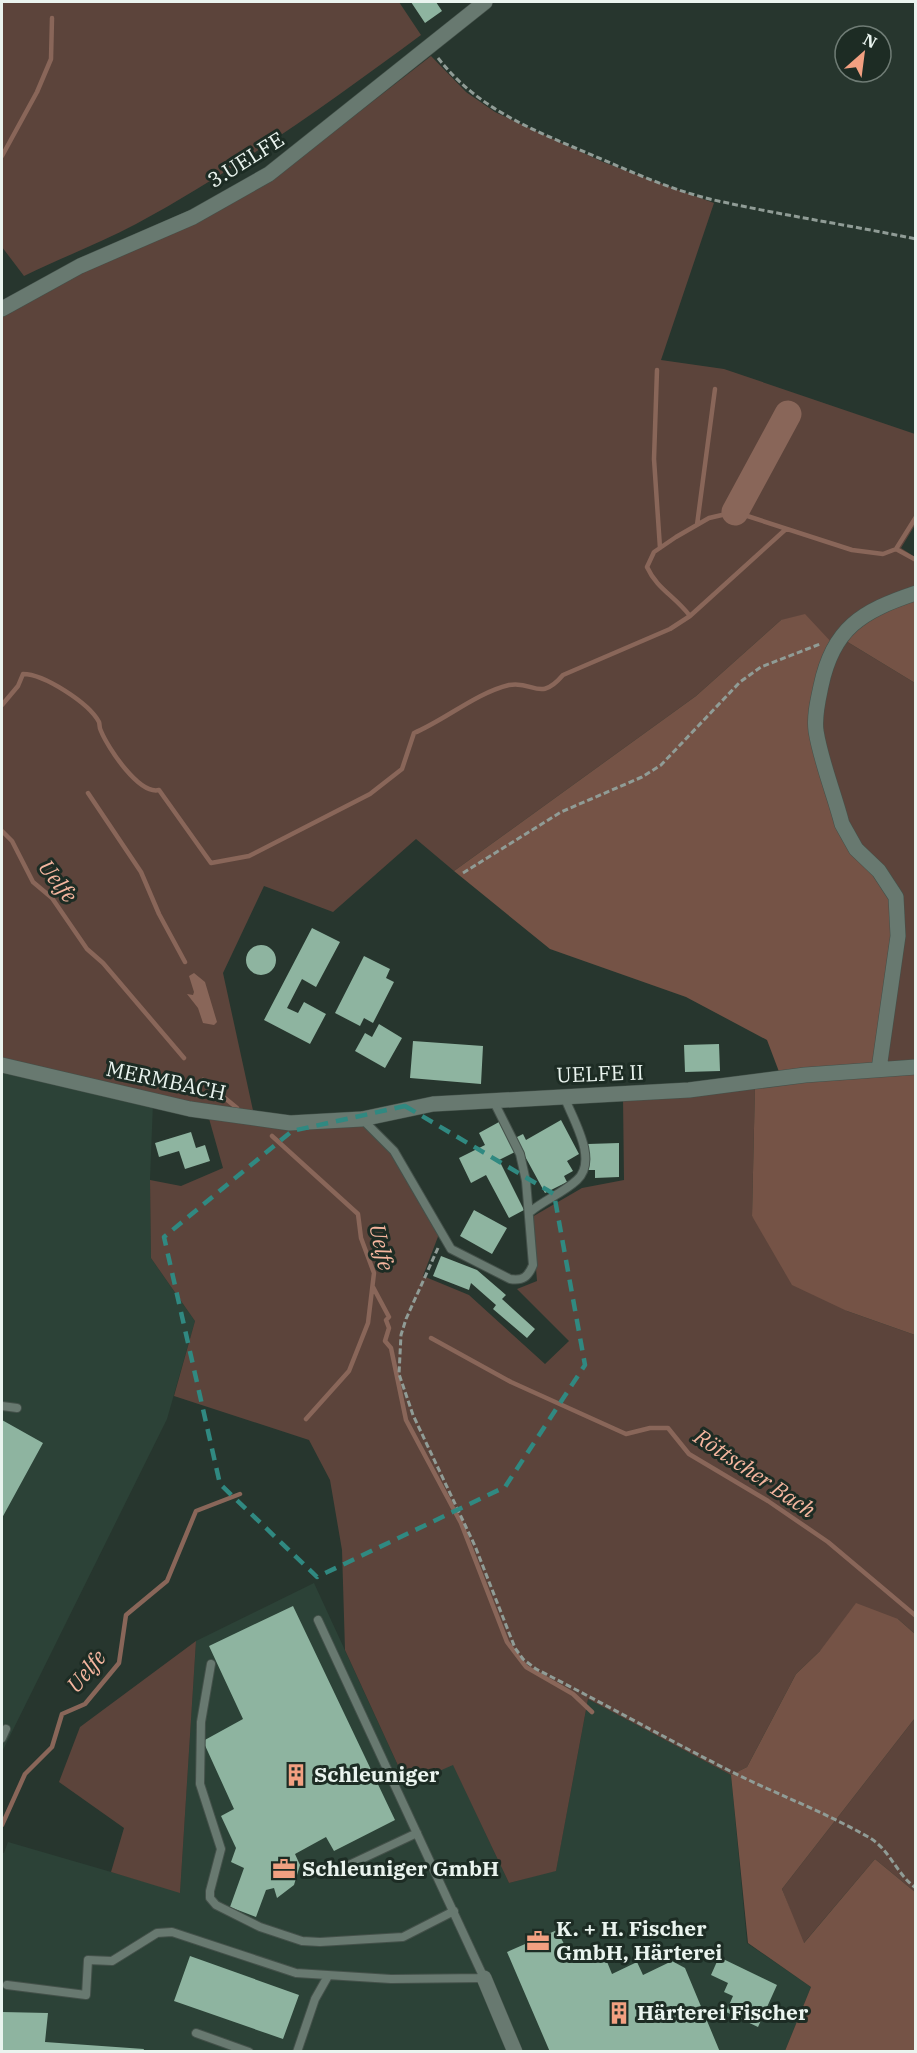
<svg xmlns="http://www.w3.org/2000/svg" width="917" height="2053" viewBox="0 0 917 2053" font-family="'IBM Plex Serif',serif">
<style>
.built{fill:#2c4237}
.green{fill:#5c443b}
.forest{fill:#755346}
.water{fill:#896659}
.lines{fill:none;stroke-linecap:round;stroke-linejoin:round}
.stream{stroke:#896659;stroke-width:4.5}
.river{stroke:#896659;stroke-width:27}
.building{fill:#8eb4a0}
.service-casing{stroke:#44514a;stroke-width:10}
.minor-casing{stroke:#44514a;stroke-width:16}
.tertiary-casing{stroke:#44514a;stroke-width:16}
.path{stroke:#909c96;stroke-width:3;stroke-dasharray:6 3;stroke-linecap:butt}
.service{stroke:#687970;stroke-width:8}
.minor{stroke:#687970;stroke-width:15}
.tertiary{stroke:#687970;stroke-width:15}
.marked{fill:none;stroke:#308981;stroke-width:4.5;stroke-dasharray:12 8;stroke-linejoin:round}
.labels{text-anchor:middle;stroke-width:6;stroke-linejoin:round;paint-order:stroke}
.street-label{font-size:21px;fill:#eaf4ef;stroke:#1d2c24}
.poi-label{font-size:21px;font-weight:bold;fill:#eaf4ef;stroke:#1d2c24;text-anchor:start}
.water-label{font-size:22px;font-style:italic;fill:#f5b69f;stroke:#1d2c24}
</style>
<rect width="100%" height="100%" fill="#27362e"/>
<path class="built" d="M2 1066 153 1103 150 1180 151 1258 195 1321 167 1419 2 1752Z
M314 1583 407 1785 453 1764 509 1883 556 1870 588 1699 731 1775 747 1943 811 1987 785 2051H2V1853H4L8 1842 180 1892 196 1641Z"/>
<path class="green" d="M2 2H399L421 35C329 103 237 169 136 224 100 243 61 258 24 276L2 247Z
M431 56 466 92 495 112 603 162 714 203 661 360 724 369 915 434V525L901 548 915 557V591L833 644 781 620 696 696 454 871 416 839 333 912 264 886 223 973 254 1115 2 1063V317L79 274 199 222 273 179Z
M841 638 915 683V1064L883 1066 851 838 818 723Z
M755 1085 752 1216 847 1311 915 1335V1634L898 1619 820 1651 796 1674 747 1767 731 1775 588 1699 556 1871 509 1883 453 1765 407 1785 345 1650 342 1550 330 1480 309 1440 174 1396 195 1321 151 1258 150 1180 181 1186 223 1168 208 1115 361 1122 392 1153 439 1234 423 1276 469 1295 545 1364 569 1341 517 1289 537 1281 532 1217 582 1188 624 1180 623 1097Z
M196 1641 180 1893 111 1872 124 1828 59 1782 80 1727Z
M915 1718V1892L875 1859 803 1944 782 1889Z"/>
<path class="forest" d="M915 594V683L841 638Z
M805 614 833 644 816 701 835 806 878 873 896 908 876 1067 781 1077 767 1040 686 997 550 949 454 871 696 696 781 620Z
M915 1070V1335L847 1311 792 1285 752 1216 755 1085Z
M856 1603 898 1619 915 1634V1718L782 1889 804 1943 875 1859 915 1892V2051H785L811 1987 748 1943 731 1775 747 1767 796 1674 820 1651Z"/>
<path class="water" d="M194 973 205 982 217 1022 214 1025 203 1023 198 1008 187 994 193 995 194 992 189 976Z"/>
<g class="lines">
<path class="stream" d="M2 156 37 92 51 59 52 18
M657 370 654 459 660 548
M697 525 715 389
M896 549 916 517
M896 549 916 560
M690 616 786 529
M2 705 18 686 23 674C44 674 89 703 99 722 100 725 99 728 101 731 108 748 139 795 159 790L211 863 249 856 370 794 402 769 414 733C445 720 476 693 509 685 534 680 539 703 563 675L670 629 690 616C675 596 657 589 647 567L654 552 676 537 709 518 735 512 852 550 883 554 896 549
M88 793 141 872 159 914 185 962
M2 831 12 841 33 882 52 898 87 949 103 963 184 1058
M203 1080 237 1108
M272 1136 358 1214 361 1238 374 1273 368 1323 349 1371 306 1419
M373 1287 389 1317 386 1320 389 1328 385 1341 391 1348 406 1420 461 1523 507 1642 526 1667 573 1694 592 1712
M431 1338 511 1382 626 1434 650 1428H668L689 1454 768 1501 828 1542 916 1616
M2 1825 25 1774 52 1747 62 1714 85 1704 119 1663 126 1615 167 1581 196 1511 240 1494"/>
<path class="river" d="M735 512 788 414"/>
</g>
<path class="building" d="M411 2H436L442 11 425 23Z
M312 928 340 942 316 987 302 979 287 1008 298 1013 304 1002 326 1014 310 1044 264 1020Z
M246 960a15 15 0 1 1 30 0a15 15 0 1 1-30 0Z
M364 956 390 969 386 978 394 982 373 1023 364 1018 360 1026 335 1013Z
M379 1024 402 1038 385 1068 355 1051 365 1033 372 1037Z
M413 1041 483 1046 481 1084 410 1078Z
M719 1044 720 1071 685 1072 684 1045Z
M561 1120 579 1154 567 1161 573 1171 564 1176 567 1182 545 1193 515 1138 523 1134 526 1140Z
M499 1122 515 1152 499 1160 524 1210 509 1218 486 1175 471 1183 459 1158 485 1145 479 1133Z
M191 1132 196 1148 205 1145 210 1161 185 1169 179 1151 159 1157 155 1143Z
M619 1143V1177L595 1178V1170H588V1144Z
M474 1210 507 1228 492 1254 460 1236Z
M441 1256 477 1270 506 1295 502 1299 535 1329 527 1338 493 1309 496 1305 471 1283 469 1290 433 1276Z
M2 1420 43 1443 2 1518Z
M293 1606 395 1820 334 1851 326 1837 295 1854 300 1865 294 1885 277 1898 274 1888 266 1890 256 1917 230 1907 244 1868 231 1862 236 1848 221 1816 234 1809 203 1741 243 1719 209 1646Z
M557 1930 570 1956 585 1948 589 1958 603 1952 612 1974 637 1962 643 1975 672 1961 685 1968 720 2052H550L507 1952Z
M190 1956 299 1995 283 2039 174 2001Z
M719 1957 777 1985 758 2027 726 2012 733 1996 724 1992 728 1983 711 1975Z
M2 2012 48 2013 45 2042 144 2049 143 2052H2Z"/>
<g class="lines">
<g class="service-casing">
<path id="service" d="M362 1119 394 1151 451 1249 510 1279C523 1281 528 1277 533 1265L526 1181 520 1154 493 1100
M530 1212C544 1200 563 1193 577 1180 599 1160 572 1118 564 1096
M2 1406 17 1408
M211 1664 201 1722 200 1784 221 1849 210 1891V1898L216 1905 260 1927 302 1941 320 1942 403 1937 454 1911
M2 1738 6 1729
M351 1864 417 1833
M7 1985 86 1995 88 1960 112 1961 157 1933 172 1932 296 1973 391 1979 484 1978 318 1620
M196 2033 249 2052
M297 2052 315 1999 328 1976"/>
</g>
<g class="minor-casing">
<path id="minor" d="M2 1065 190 1109 290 1123 362 1119 433 1104 689 1090 805 1075 916 1067
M879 1069 898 936 896 897 879 871 856 849 842 824C834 793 821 762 816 731 814 716 818 700 821 686 833 628 862 611 916 593
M484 1978 515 2052"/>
</g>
<g class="tertiary-casing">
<path id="tertiary" d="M2 309 80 266 193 217 269 174 485 2"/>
</g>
<path class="path" d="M438 58C474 104 521 125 573 147 619 166 666 189 714 200 780 215 849 225 916 239
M463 873 561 812 642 777 661 765 740 682 761 667 820 644
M438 1248 406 1319 401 1335 399 1374 413 1415 475 1546 515 1648 523 1659 536 1669C601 1702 665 1738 730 1771 776 1794 825 1812 870 1838 890 1850 897 1875 916 1888"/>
<use href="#service" class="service"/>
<use href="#minor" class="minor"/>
<use href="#tertiary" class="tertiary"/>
</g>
<path class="marked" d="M405 1106 554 1194 585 1365 505 1487 317 1577 220 1484 164 1237 292 1131Z"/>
<defs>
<g id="building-bare" transform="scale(1.8)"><path d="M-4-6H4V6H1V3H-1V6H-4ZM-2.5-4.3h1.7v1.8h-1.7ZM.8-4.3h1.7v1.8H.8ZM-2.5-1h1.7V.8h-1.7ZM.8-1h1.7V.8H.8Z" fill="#f2a081" stroke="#1d2c24" stroke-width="2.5" paint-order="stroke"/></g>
<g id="office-bare" transform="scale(1.8)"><path d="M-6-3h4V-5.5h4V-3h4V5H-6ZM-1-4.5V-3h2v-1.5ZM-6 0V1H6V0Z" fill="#f2a081" stroke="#1d2c24" stroke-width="2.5" paint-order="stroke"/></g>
</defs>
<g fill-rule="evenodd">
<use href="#building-bare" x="296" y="1775"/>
<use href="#office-bare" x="284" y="1869"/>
<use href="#office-bare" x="538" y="1941"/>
<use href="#building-bare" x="619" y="2013"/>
</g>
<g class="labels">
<g class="street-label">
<text transform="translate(246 160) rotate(-32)" y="7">3.UELFE</text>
<text transform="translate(600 1074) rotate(-2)" y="7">UELFE II</text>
<text transform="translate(166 1081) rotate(12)" y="7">MERMBACH</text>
</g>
<g class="poi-label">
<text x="314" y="1782">Schleuniger</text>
<text x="302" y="1876">Schleuniger GmbH</text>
<text x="556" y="1936">K. + H. Fischer<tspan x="556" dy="24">GmbH, Härterei</tspan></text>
<text x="637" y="2020">Härterei Fischer</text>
</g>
<g class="water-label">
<text transform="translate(58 881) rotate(52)" y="8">Uelfe</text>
<text transform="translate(382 1247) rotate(78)" y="8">Uelfe</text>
<text transform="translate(755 1473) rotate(34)" y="8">Röttscher Bach</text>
<text transform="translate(86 1671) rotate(-50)" y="8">Uelfe</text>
</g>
</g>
<rect width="917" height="2053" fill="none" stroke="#eaf4ef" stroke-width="6"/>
<g transform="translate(863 54) rotate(28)"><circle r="28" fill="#1d2c24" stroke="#6f7c75" stroke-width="1.5"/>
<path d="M0-4.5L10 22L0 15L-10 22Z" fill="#f2a081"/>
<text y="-9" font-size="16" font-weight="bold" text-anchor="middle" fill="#eaf4ef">N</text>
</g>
</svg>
